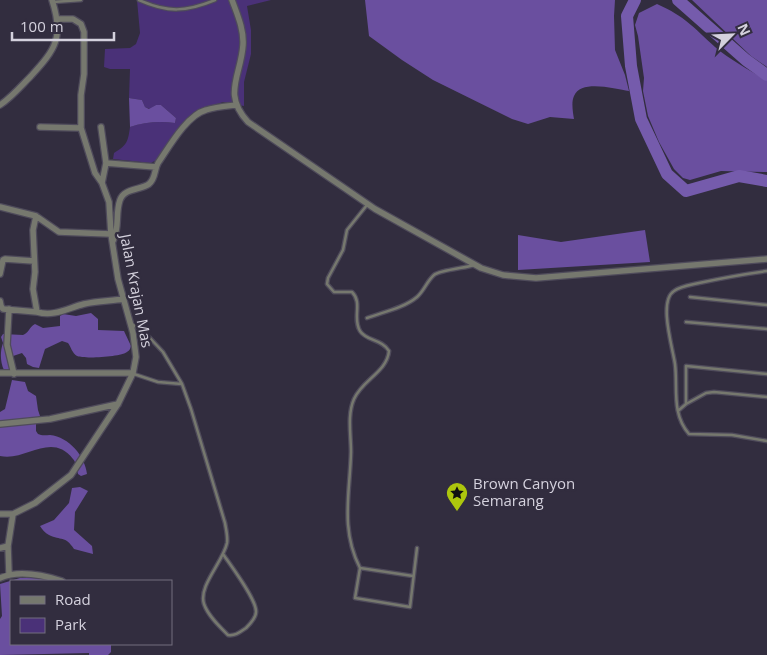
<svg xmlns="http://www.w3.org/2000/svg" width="767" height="655" viewBox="0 0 767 655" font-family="'Open Sans',sans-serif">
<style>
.green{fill:#4a3178}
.forest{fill:#6a4f9f}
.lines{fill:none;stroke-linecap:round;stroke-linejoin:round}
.river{stroke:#755bac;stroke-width:12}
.service-casing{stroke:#4f4b5b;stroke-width:5}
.minor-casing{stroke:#4f4b5b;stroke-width:8}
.service{stroke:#76786e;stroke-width:2.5}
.minor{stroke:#76786e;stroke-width:5.5}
.labels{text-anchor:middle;stroke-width:5;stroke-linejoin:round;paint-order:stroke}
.street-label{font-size:15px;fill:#d4d1dd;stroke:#322d3f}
.poi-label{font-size:15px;fill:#d4d1dd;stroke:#322d3f;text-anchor:start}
</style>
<rect width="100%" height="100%" fill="#322d3f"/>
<path class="green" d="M137 0H271L247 6 251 30V54L244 82V106L223 102 194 112 165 147 158 159 151 163 113 159 114 153C127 145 128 142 130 127 143 122 160 121 175 123L176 118 161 105H156L150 109 145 107 142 100 129 98 130 69H110L104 67 105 49 130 48 136 44 140 33Z"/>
<path class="forest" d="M365 0H615L614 16 615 50 625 75 629 91C615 89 581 79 574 96 571 102 573 113 574 119L550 117 528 124 512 119 433 80 402 60 369 36Z
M692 0H767V67L751 56Z
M657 4C686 17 693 27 715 47 730 60 750 70 767 81V172L721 171 690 180 683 178 674 169 659 142 648 116 643 91 644 78 638 36 635 25 639 13Z
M129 98 142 100 145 107 149 109 156 105H161L176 118 175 123C160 121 144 122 130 127Z
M645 230 650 262 518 270V235L561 242Z
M91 313 98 319V330L124 331 131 346C130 349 130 350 127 352 121 357 84 359 77 356 72 353 71 347 68 343L62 341 45 349 39 368 33 367 27 364 26 358 22 353 13 356 11 359 10 371 4 370C0 362 0 351 3 343L1 337 3 334 23 335C29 333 29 327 35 324L43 328 60 326V316L63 314 76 316Z
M12 380 25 382 28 391 36 396 38 410 40 416 36 418V431L38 434C42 436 46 435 50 435 69 437 85 456 87 474L81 476 78 474C77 470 76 462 73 459 51 431 26 462 0 456V412L5 409Z
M80 487 88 491 75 512 74 530 92 546 93 554 74 549C65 535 61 541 49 535 45 533 42 529 40 526L54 520 69 503 72 488Z
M20 578H46V581H11V644H111V652L108 655H89V653L0 655V619L2 616 0 584Z"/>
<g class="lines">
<path class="river" d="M635 0 627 16 631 66 641 119 667 174 686 191 739 176 767 181
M678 0 746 60 767 75"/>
<g class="service-casing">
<path id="service" d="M139 0C168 13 186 12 215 0
M53 2 81 0
M367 205 347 230 343 250 328 278 327 284 334 292H352C363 303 352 318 360 331 366 341 382 339 389 351 387 372 362 380 354 399 347 415 351 435 351 452 350 493 340 529 360 568L413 576
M767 271C744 274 722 278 699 283 691 285 681 286 674 291 658 301 673 349 675 364 678 388 671 413 689 434L732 435 767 441
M690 297 767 305
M367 318C383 312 404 308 417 297 424 291 427 281 434 275 440 270 465 268 475 265
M686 322 767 329
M132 324 149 337 163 352 182 384 191 409 225 523C226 529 228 537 227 543 223 562 198 586 204 604 208 616 220 627 228 635 236 636 240 632 246 628 250 624 256 618 256 612 257 600 231 566 223 554
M134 374 158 382 182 384
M686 404 706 393 714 392 767 397
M679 410 686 404V366L767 374
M360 568 355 598 410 607 417 548"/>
</g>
<g class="minor-casing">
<path id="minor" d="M232 0C237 14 244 29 243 45 241 76 222 94 248 122L375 209 481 268 503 275 536 278 767 259
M0 105C12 97 21 86 31 76 56 49 64 37 52 0
M40 127 81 128
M101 127 106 163 102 183
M106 163 156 167
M0 207 36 216 59 232 111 234
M36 216 33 230 35 272 33 289 37 312C54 317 68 308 84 304 97 301 110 301 124 299
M113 241C120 228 115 214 120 200 124 188 141 190 149 184 156 178 154 170 158 163 169 147 187 115 206 110 215 107 227 106 236 105
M0 274 3 260 5 259 34 261
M0 301 1 306 3 309 37 312
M9 309 7 345 14 374
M0 373H133
M0 424 50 419 118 404
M0 514H13L35 503 71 475 118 404 133 373 136 357 133 333 118 279 111 234 109 202 102 183 95 173 81 128V95L84 74V32L81 24 73 19H57
M0 548 8 546
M9 574 8 546 13 514
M0 578C18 570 43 575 62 581"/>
</g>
<use href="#service" class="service"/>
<use href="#minor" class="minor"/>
</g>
<defs>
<g id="sight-pin" transform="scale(1.125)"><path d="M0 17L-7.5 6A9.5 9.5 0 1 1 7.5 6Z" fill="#adc60d" stroke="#322d3f"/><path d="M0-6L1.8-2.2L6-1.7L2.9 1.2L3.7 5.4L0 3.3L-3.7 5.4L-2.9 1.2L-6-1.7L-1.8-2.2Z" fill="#111"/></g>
</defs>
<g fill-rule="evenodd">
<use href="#sight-pin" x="457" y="493"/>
</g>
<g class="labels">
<g class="street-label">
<text transform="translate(136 291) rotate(79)" y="5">Jalan Krajan Mas</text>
</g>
<g class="poi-label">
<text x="473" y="489">Brown Canyon<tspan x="473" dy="17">Semarang</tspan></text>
</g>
</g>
<rect x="10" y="580" width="162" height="65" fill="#322d3f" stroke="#736f7e"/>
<rect x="20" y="596" width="25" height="8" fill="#76786e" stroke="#736f7e"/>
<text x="55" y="605" font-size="15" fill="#d4d1dd">Road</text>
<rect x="20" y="618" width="25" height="15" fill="#4a3178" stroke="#736f7e"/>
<text x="55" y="630" font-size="15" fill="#d4d1dd">Park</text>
<g transform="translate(732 35) rotate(66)" stroke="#322d3f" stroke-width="4" paint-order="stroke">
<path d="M0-4L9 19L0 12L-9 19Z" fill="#d4d1dd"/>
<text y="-8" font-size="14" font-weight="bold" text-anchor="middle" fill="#d4d1dd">N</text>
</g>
<path d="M12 32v8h102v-8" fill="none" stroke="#d4d1dd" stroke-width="2.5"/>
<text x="20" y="32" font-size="15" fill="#d4d1dd" stroke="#322d3f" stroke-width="4" paint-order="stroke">100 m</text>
</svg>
